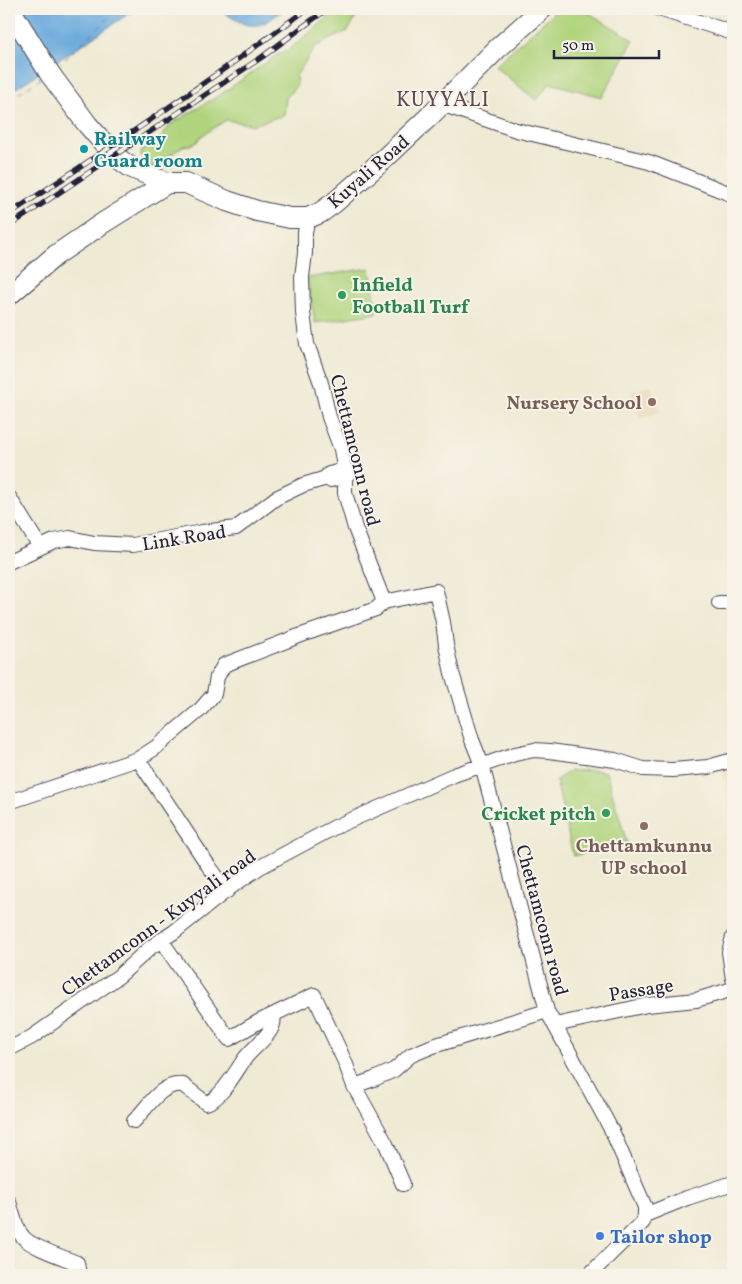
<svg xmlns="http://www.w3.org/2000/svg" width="742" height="1284" viewBox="0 0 742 1284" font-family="Vollkorn,serif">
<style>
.built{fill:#ecd7ba}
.green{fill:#b0d47d;stroke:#697b5c}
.water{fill:#6aaadd;stroke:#46668c}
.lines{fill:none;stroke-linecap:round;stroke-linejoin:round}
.ferry{stroke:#3f587c;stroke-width:1;stroke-dasharray:6 5;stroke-linecap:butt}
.street-casing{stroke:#414052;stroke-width:16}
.secondary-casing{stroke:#414052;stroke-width:22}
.street{stroke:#fff;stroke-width:14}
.secondary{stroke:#fff;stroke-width:20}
.rail-casing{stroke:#22223b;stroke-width:5.5}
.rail{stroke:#f7f3e8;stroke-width:4;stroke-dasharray:11;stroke-linecap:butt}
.culture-dot{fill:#0f9aa8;stroke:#f7f3e8;stroke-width:2}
.leisure-dot{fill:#2e9e5b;stroke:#f7f3e8;stroke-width:2}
.education-dot{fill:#8d6e63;stroke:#f7f3e8;stroke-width:2}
.shop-dot{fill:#3f7fe0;stroke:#f7f3e8;stroke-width:2}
.labels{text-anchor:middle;stroke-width:4;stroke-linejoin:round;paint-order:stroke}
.culture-label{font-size:19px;font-weight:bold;fill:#0d838f;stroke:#f7f3e8;text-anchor:start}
.street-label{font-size:19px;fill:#22223b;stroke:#f7f3e8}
.leisure-label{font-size:19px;font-weight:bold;fill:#27864d;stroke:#f7f3e8;text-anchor:start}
.education-label{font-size:19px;font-weight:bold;fill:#785e54;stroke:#f7f3e8;text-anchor:end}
.shop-label{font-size:19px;font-weight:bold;fill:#366cbe;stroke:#f7f3e8;text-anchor:start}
.quarter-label{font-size:21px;letter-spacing:1px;fill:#614a53;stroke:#f7f3e8}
</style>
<rect width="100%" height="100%" fill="#f7f3e8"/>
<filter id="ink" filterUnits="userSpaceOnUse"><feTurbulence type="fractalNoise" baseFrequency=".02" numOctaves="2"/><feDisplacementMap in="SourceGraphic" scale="10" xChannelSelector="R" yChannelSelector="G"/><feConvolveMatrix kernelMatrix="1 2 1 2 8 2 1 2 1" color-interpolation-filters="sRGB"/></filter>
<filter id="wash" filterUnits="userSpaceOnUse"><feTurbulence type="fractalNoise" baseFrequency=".0096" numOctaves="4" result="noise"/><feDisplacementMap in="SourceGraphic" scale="20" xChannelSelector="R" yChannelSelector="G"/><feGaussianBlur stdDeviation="1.12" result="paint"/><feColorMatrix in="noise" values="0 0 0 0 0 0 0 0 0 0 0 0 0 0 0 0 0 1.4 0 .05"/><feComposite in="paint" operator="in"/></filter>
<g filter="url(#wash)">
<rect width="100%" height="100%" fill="#efead3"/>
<path class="built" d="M651 385 660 412 640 419 631 392Z
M733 767V825L721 769Z"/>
<path class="green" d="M339 9H365L356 17 348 31 316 46 296 76 297 85 286 98 284 115 253 125 226 120 200 137 197 142 190 145 183 146 156 165 149 163 141 156V151L159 140 171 124 221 94 277 55 288 50Z
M558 9H582L634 40 602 97 550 83 536 100 494 66Z
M370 268 377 313 315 323 307 278Z
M596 770 606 772 627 843 573 856 556 780 570 771Z"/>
<path class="water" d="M9 9H136L9 93Z
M219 9H284C256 33 248 29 219 9Z"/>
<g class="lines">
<path class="ferry" d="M57 67 118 9
M9 99 42 78"/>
</g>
</g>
<g filter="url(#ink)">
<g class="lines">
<g class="street-casing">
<path id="street" d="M659 9 733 33
M441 104 516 130 649 162 733 195
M308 218 305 232V253L302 277 303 313 307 344 321 383 329 417 341 449 345 473V493L355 528 384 602 436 591 443 622 446 645 452 673 472 740 482 765 547 1011 612 1131 645 1207V1215L643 1222 589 1275
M9 497 40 547
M9 562 54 541 70 538 94 543 133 545 202 532 236 528 276 498 303 485 330 477
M719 603H733
M138 759 155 748 200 710 214 694 217 677 224 665 299 636 376 609 384 602
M9 802 138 759 208 865 227 891
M733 937 729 952 733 979
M161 940 229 1039 258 1022 314 995 345 1062 354 1086 386 1144 403 1184
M555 1025 647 1005 696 1000 733 989
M9 1049 32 1037 119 976 151 947 174 932 231 887 260 867 335 827 454 775 515 754 534 750 550 751 615 760 643 769 673 770 708 767 733 760
M354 1086 374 1079 394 1070 411 1055 433 1046 547 1011
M134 1121C148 1107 161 1082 183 1085L206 1103C221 1100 237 1069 246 1057 254 1047 270 1036 273 1024 274 1021 273 1018 274 1016
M9 1202C13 1214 15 1229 24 1238 32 1247 65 1258 77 1263L79 1275
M645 1215 687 1198 733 1183"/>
</g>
<g class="secondary-casing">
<path id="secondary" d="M10 9 50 74 87 124 115 156 130 167 167 183
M9 295 56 255 103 223 167 183H186L227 201 257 211 290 218H308L320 213 334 203 383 160 434 112 498 48 542 9
M330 477 345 473"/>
</g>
<use href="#street" class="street"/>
<use href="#secondary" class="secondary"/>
<g class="rail-casing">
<path id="rail" d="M9 214C110 148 210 81 307 9
M9 226 262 57 327 9"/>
</g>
<use href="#rail" class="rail"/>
</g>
</g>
<circle class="culture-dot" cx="84" cy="149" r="5"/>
<g class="leisure-dot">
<circle cx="342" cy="295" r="5"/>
<circle cx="606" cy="813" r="5"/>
</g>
<g class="education-dot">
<circle cx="652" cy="402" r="5"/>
<circle cx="644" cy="826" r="5"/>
</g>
<circle class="shop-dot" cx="600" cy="1236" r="5"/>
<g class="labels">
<g class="culture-label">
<text x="94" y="145">Railway<tspan x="94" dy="22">Guard room</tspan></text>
</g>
<g class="street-label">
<text transform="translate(368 171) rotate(-41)" y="7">Kuyali Road</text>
<text transform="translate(356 450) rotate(76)" y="7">Chettamconn road</text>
<text transform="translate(184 537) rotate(-9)" y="7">Link Road</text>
<text transform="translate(543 920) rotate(75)" y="7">Chettamconn road</text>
<text transform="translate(158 922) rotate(-36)" y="7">Chettamconn - Kuyyali road</text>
<text transform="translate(641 989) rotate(-9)" y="7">Passage</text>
</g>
<g class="leisure-label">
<text x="352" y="291">Infield<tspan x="352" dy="22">Football Turf</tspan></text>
<text x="596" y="820" text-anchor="end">Cricket pitch</text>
</g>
<g class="education-label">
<text x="642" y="409">Nursery School</text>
<text x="644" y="852" text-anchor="middle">Chettamkunnu<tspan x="644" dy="22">UP school</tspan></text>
</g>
<g class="shop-label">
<text x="610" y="1243">Tailor shop</text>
</g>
<g class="quarter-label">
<text x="443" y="106">KUYYALI</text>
</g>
</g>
<rect width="742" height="1284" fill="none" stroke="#f7f3e8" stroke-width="30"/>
<path d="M554 50v8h105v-8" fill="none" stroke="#22223b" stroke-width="2.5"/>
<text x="562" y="50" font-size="15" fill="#22223b" stroke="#f7f3e8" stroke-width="4" paint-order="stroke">50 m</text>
</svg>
